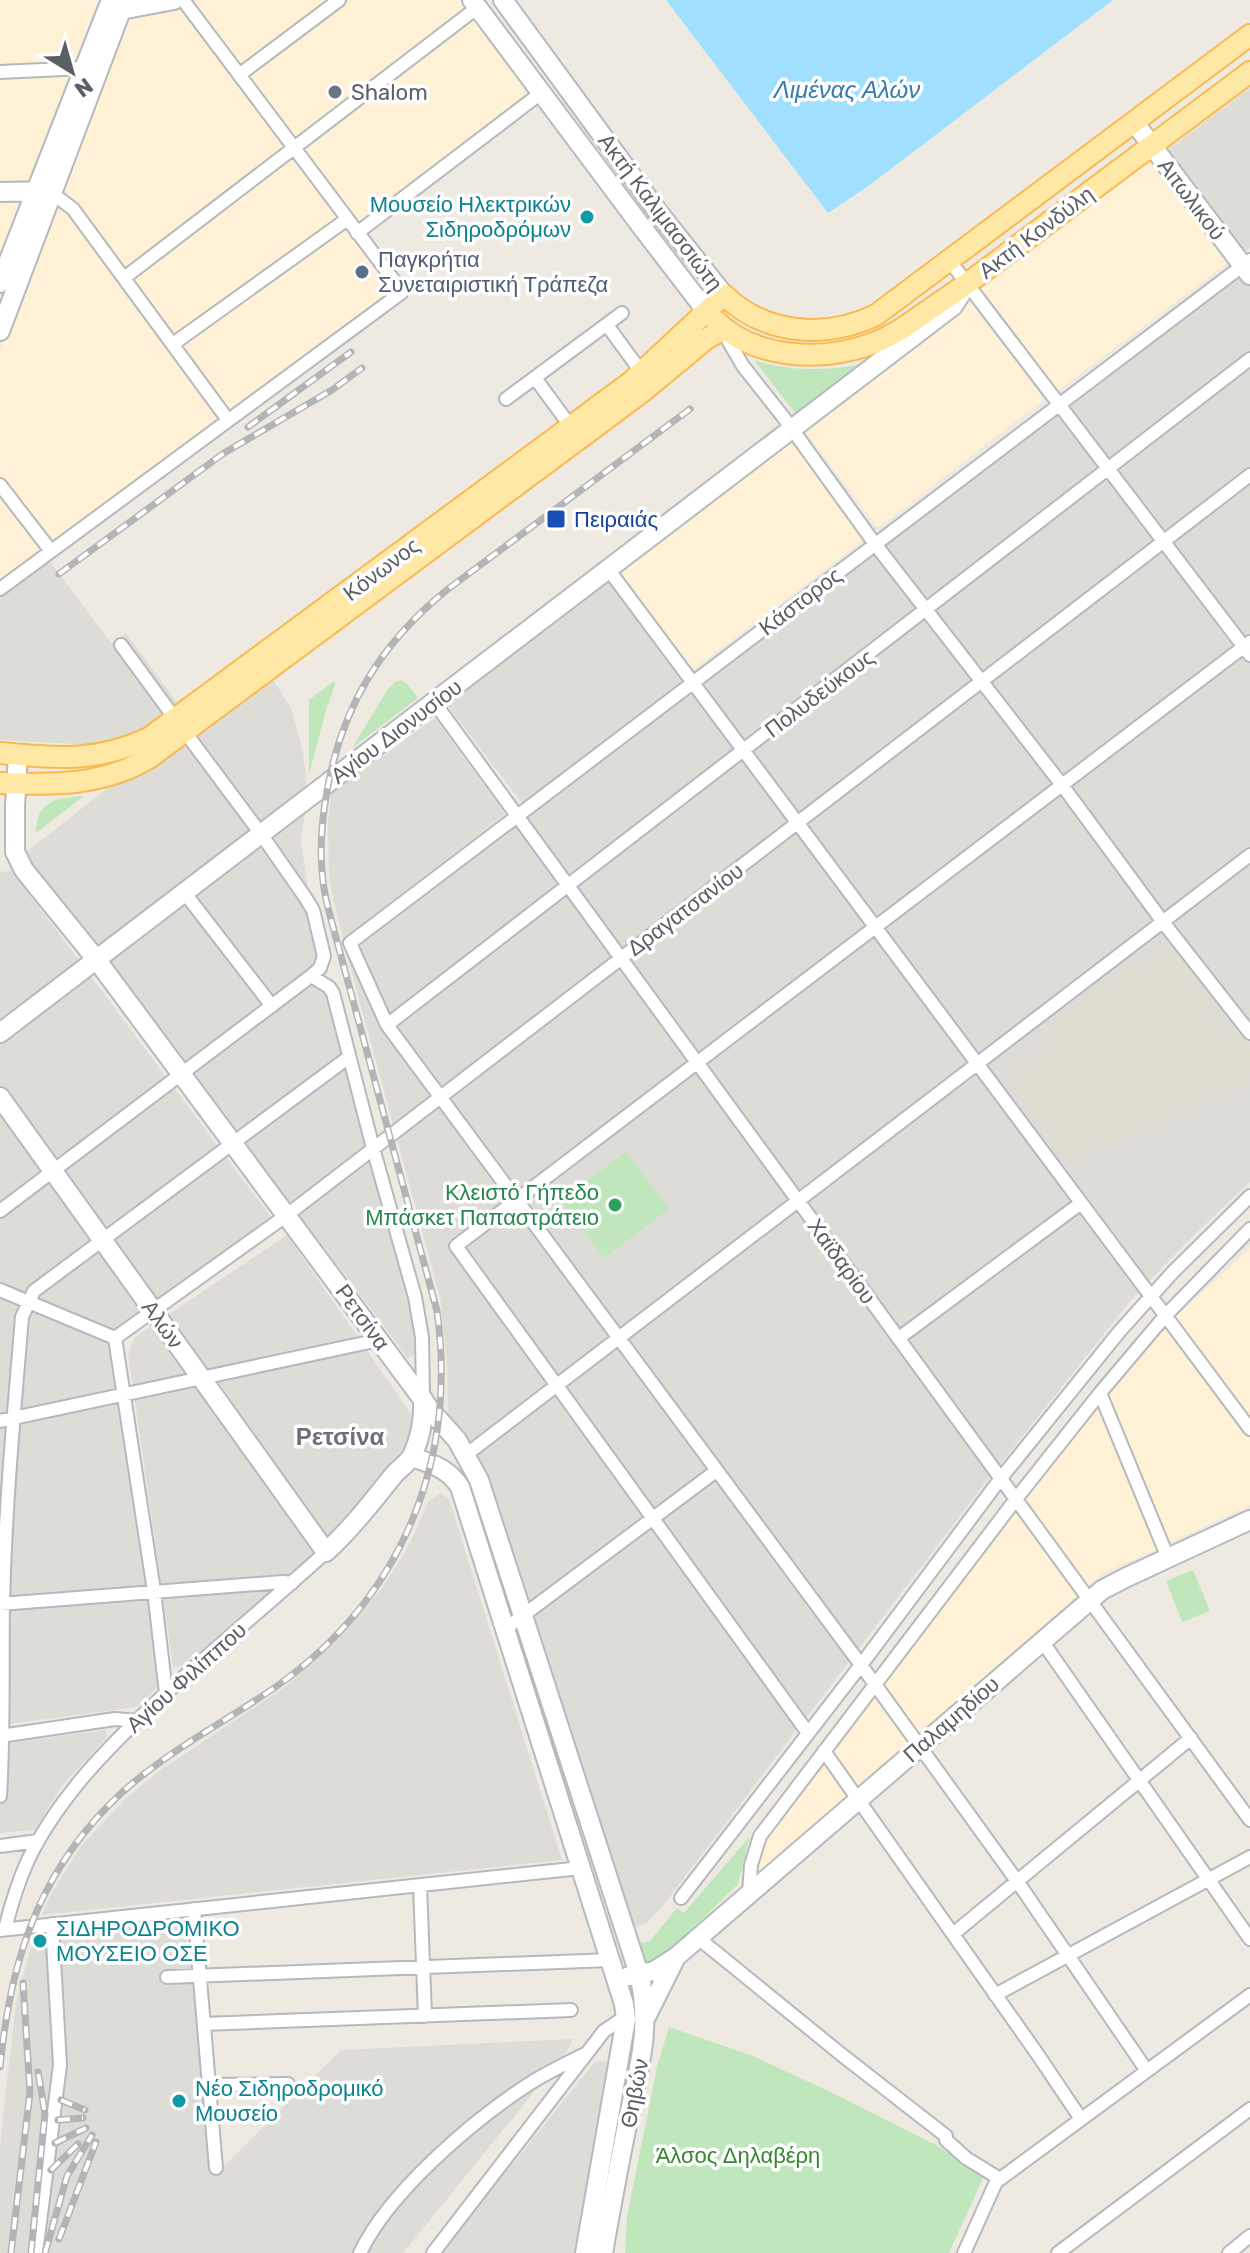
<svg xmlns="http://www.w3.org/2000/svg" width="1250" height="2253" viewBox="0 0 1250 2253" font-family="Rubik,sans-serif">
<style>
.commercial{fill:#fff1d6}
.industrial{fill:#dedcd6}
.education{fill:#e0dcd2}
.green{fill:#c0e7bc}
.water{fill:#a1dfff}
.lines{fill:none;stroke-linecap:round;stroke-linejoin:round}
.street-casing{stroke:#b5b9bd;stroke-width:16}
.secondary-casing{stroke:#b5babf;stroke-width:22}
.primary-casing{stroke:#f9b94f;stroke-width:24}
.street{stroke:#fff;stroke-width:12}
.secondary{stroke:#fff;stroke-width:18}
.primary{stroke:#ffe8a6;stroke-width:20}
.rail-casing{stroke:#b3b4b5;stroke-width:7}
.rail{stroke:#fff;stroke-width:4;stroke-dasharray:12;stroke-linecap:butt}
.worship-dot{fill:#6b7280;stroke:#fff;stroke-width:3}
.culture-dot{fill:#0f9aa8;stroke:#fff;stroke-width:3}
.service-dot{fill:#5c6f8a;stroke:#fff;stroke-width:3}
.transit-dot{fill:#1a4fb4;stroke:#fff;stroke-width:3}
.leisure-dot{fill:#2e9e5b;stroke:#fff;stroke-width:3}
.labels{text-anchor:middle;stroke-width:7;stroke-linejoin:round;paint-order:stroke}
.worship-label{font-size:22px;fill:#5b616d;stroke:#fff;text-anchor:start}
.street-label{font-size:22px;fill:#5a5f64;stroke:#fff}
.culture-label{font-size:22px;fill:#0d838f;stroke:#fff;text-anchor:start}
.service-label{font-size:22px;fill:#4e5e75;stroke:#fff;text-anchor:start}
.transit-label{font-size:22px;fill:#164399;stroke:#fff;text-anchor:start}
.leisure-label{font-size:22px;fill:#27864d;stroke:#fff;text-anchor:end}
.park-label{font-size:22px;fill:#34862f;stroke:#fff}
.water-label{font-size:24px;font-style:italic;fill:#367cae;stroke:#fff}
.neighbourhood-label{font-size:24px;font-weight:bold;fill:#6b7176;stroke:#fff}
</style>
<rect width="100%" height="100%" fill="#eeeae2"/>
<path class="commercial" d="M0 0H98L0 254Z
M196 0H327L240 66 193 2Z
M350 0H460L465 7 294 138 248 77Z
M177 6 182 9 337 217 172 335 68 196 65 186 127 15Z
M475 20 523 84 524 91 522 98 358 223 304 151Z
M1151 160 1229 262 1058 390 982 289Z
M62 209 67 211 221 420 52 546 0 478V349L52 216 58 210Z
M344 225 394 292 230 412 180 344Z
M969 301 1044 399 878 528 802 427Z
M790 439 865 539 692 670 616 569Z
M0 492 45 551 0 585Z
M1250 1248V1505L1102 1574 759 1875V1852L768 1834 1106 1394 1181 1312Z"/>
<path class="industrial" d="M1250 88V248L1242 253 1165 152Z
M1250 269V1182L1194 1235 1131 1300 985 1483 661 1908 648 1922 633 1929 538 1628 482 1464 468 1441 448 1415 447 1363 440 1297 347 955Z
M50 561 111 643 126 633 181 708 166 719 127 739 93 745 0 740V598Z
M608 582 682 681 522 803 447 705Z
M272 678 291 708 303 752 307 790 261 825 193 733Z
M435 718 505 814 343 939 329 879 328 821 331 794Z
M185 740 306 907 416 1325 417 1353 408 1358 25 853 117 781Z
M305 811 301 842 308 888 270 838Z
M12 871 273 1220 113 1330 0 1282V872Z
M287 1235 420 1427 407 1453 329 1543 261 1604 187 1665 173 1667 128 1353 135 1337Z
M0 1298 110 1344 161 1684 137 1707 0 1725Z
M440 1493 449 1499 562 1860 42 1915 51 1894 82 1845 127 1797 162 1769 282 1689 339 1639 382 1588 407 1549 428 1502Z
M106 1730 107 1737 61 1787 35 1830 0 1833V1744Z
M185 1919 213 2177 341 2050 573 2039 565 2054 403 2253H0V2147L5 2098 16 2003 34 1936Z
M605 2061 609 2062 574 2253H444L445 2248 594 2063Z"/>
<path class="education" d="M1177 948 1215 999 1213 1010 1225 1027H1237L1250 1044V1085L1066 1163 1008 1083 1009 1073 1033 1056V1050L1043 1044V1031L1120 968 1142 966 1163 949Z"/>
<path class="green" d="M754 360C788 371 823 371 857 365L795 413Z
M401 680 407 684 418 698 352 748 388 689 395 682Z
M334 681 335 685 326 710 309 775V700Z
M84 796 36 833C37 799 55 799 84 796Z
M626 1152 669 1209 604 1258 561 1200Z
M1193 1570 1210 1611 1182 1622 1166 1581Z
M750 1836 738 1884 658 1963 649 1965 643 1959 638 1943 649 1942 677 1908 684 1913Z
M669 2027 753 2056 837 2095 936 2145 984 2176 949 2253H625L627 2217 657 2067Z"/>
<path class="water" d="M666 0H1113L871 184 828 213Z"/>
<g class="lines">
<g class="street-casing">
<path id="street" d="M0 72 84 68
M239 75 339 0
M52 193 73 209 228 420
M357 233 541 93
M949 260 1250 655
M124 278 478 7
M607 325 642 373
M724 329 729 342 743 366 784 418 875 544 1062 785 1163 922 1250 1033
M173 344 346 220
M535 378 571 427
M506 399 622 313
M0 485 51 551
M608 569 1250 1429
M0 589 401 293V290L183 0
M121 645 176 720
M434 702 1250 1820
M184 892 272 1006
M311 976 329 987 333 993 373 1148 415 1297 422 1337 423 1399
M387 1025 1250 359
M0 1211 311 976 320 968 324 956 313 910 305 897 261 834 185 732
M0 1290 115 1338
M115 1338 287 1215 1250 475
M115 1338 154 1591 166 1693
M899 1338 1081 1203
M1100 1393 1168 1558
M0 1421 379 1340
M467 1454 1250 855
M0 1604 283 1582 292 1583
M505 1629 716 1471
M1042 1641 1250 1939
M808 1733 456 1246 1250 642
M0 1736 115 1719 137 1721
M824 1751 1038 2055 1081 2119
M0 1796C4 1732 2 1669 3 1605 5 1509 14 1413 22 1317L34 1291 349 1057
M0 1846 38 1841
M420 1886 425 2016
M749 1893 751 1865 760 1836 1016 1499 1100 1393 1165 1316 1250 1229
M681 1898 861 1665 1001 1478 1119 1332 1173 1272 1250 1196
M194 1909 216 2168
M5 1929C11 1905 18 1882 28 1860 59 1796 110 1745 162 1697 216 1647 272 1601 326 1552
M0 1930 581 1868
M953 1934 1191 1738
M697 1937 842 2055 946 2136V2140L966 2158 1000 2179
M167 1977 611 1960
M995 1995 1250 1857
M204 2024 571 2010
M1147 2071 1017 1881 861 1665 387 1025 350 943 1250 260
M209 2085 288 2084
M36 2253 60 2065 52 1924
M360 2253C389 2192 472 2121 529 2084 546 2073 565 2064 583 2055
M433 2253 604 2031 619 2021 629 2019
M964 2253 996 2182 1250 1995
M1058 2253 1250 2109
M1229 2253 1250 2236"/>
</g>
<g class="secondary-casing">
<path id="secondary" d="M472 0 641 226 707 312
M503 0 659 213 724 295
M121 10 174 0
M1134 122 1250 275
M0 192 45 191
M0 283 111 0
M0 331 125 0
M18 755 15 806V852L24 870 96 959 432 1412 457 1440 479 1480 639 1974C652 2027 639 2068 628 2120 619 2164 611 2208 603 2253
M0 1033 953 306 966 286
M0 1097 326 1552C351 1529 371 1503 392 1477 398 1469 409 1463 413 1454 421 1436 424 1419 423 1399
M412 1457C432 1464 448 1468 460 1487L624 2004 626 2019 585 2253
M629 1976 654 1971 676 1957 1102 1590 1127 1577 1250 1520
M647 2015 675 1959"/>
</g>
<g class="primary-casing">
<path id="primary" d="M716 321C755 359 822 362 871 344 894 336 913 321 933 307 960 289 986 270 1012 250 1091 191 1171 131 1250 72
M0 753C57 758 95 763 149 738L631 382 724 295C765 335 826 339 876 315L1250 35
M0 783C53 785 102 786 149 758L642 392 706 339 724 329"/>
</g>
<use href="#street" class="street"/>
<use href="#secondary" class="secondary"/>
<use href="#primary" class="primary"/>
<g class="rail-casing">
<path id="rail" d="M248 427 351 352
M59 574 224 453 332 390 362 368
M0 2067C10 1965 36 1879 109 1805 157 1756 221 1725 277 1686 401 1598 458 1462 437 1311L328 908C318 868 320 831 327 791 342 706 381 643 448 589L690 409
M61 2100 85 2110
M58 2120 83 2118
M55 2143 86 2128
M51 2170 78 2144
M59 2239 96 2142
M11 2253 30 2092 23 1983
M31 2253 45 2114 38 2072
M45 2253 67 2176 92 2135"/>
</g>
<use href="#rail" class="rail"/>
</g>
<circle class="worship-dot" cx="335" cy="92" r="8"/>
<g class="culture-dot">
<circle cx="587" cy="217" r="8"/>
<circle cx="40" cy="1941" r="8"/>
<circle cx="179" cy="2101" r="8"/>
</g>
<circle class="service-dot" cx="362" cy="272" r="8"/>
<rect class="transit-dot" x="546" y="509" width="20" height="20" rx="4"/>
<circle class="leisure-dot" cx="615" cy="1205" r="8"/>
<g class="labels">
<g class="worship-label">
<text x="351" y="100">Shalom</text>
</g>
<g class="street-label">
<text transform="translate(1192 199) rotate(53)" y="8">Αιτωλικού</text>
<text transform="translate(661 212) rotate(53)" y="8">Ακτή Καλιμασσιώτη</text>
<text transform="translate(1036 232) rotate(-37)" y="8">Ακτή Κονδύλη</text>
<text transform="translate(381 569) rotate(-37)" y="8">Κόνωνος</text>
<text transform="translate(800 601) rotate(-37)" y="8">Κάστορος</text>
<text transform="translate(819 693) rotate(-37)" y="8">Πολυδεύκους</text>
<text transform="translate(396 731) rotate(-37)" y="8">Αγίου Διονυσίου</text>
<text transform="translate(685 909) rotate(-37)" y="8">Δραγατσανίου</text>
<text transform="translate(842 1261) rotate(54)" y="8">Χαϊδαρίου</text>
<text transform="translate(363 1317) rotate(54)" y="8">Ρετσίνα</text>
<text transform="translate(163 1324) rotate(54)" y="8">Αλών</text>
<text transform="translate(186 1677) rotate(-42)" y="8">Αγίου Φιλίππου</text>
<text transform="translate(951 1719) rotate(-41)" y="8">Παλαμηδίου</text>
<text transform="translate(634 2093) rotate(-79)" y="8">Θηβών</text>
</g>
<g class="culture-label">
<text x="571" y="212" text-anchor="end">Μουσείο Ηλεκτρικών<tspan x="571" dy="25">Σιδηροδρόμων</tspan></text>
<text x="56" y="1936">ΣΙΔΗΡΟΔΡΟΜΙΚΟ<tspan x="56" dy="25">ΜΟΥΣΕΙΟ ΟΣΕ</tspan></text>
<text x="195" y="2096">Νέο Σιδηροδρομικό<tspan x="195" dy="25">Μουσείο</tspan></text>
</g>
<g class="service-label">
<text x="378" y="267">Παγκρήτια<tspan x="378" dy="25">Συνεταιριστική Τράπεζα</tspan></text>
</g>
<g class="transit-label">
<text x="574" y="527">Πειραιάς</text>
</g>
<g class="leisure-label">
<text x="599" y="1200">Κλειστό Γήπεδο<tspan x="599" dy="25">Μπάσκετ Παπαστράτειο</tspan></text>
</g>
<g class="park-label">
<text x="738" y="2163">Άλσος Δηλαβέρη</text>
</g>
<g class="water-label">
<text x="847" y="98">Λιμένας Αλών</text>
</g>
<g class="neighbourhood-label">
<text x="340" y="1445">Ρετσίνα</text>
</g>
</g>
<g transform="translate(72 72) rotate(143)" stroke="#ffffff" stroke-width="6" paint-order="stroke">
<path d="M0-6L14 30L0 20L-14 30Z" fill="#5a5f64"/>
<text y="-12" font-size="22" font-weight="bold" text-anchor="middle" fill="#5a5f64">N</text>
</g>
</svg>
